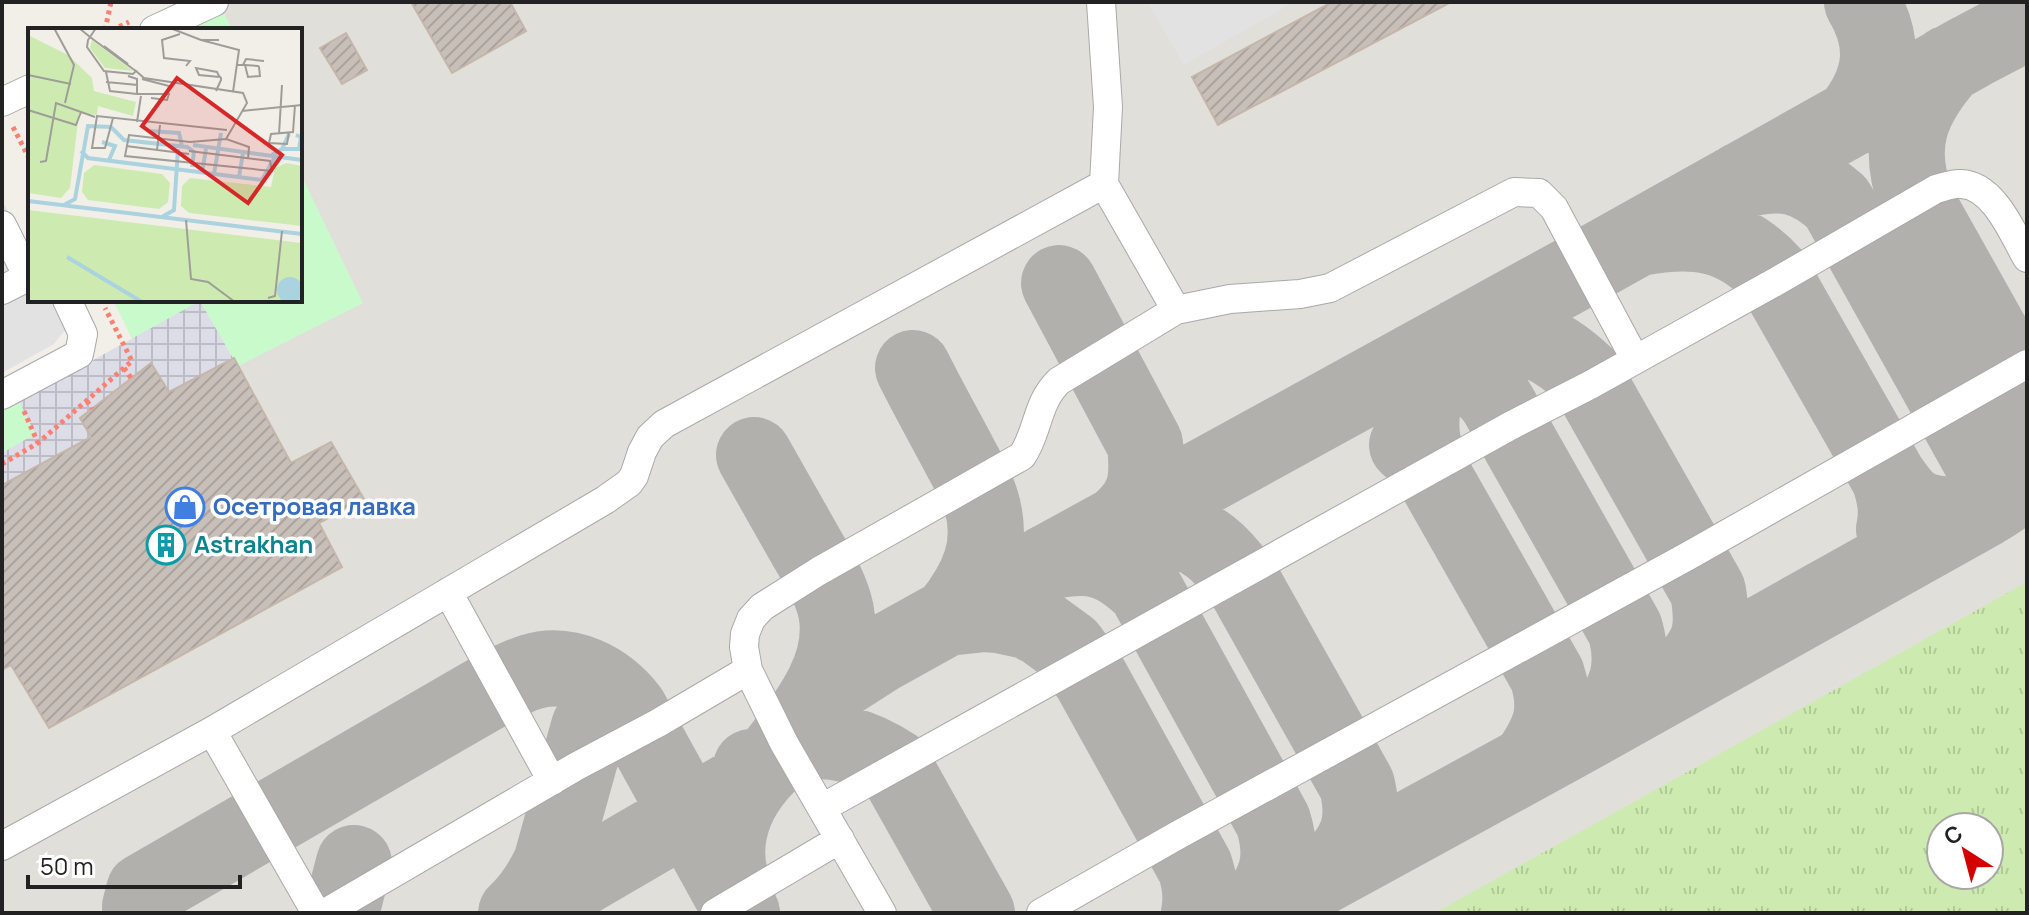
<svg xmlns="http://www.w3.org/2000/svg" width="2029" height="915" viewBox="0 0 2029 915" font-family="Manrope,sans-serif">
<style>
.airport{fill:#e1dfda;fill-rule:evenodd}
.grass{fill:url(#grass-tufts);fill-rule:evenodd}
.park{fill:#c8facc}
.parking{fill:#e2e2e2}
.plaza{fill:url(#plaza-grid)}
.lines{fill:none;stroke-linecap:round;stroke-linejoin:round}
.taxiway{stroke:#b1b0ac;stroke-width:76}
.building{fill:url(#building-hatch);stroke:#c4b6ab;stroke-width:2}
.minor-casing{stroke:#a9a9a9;stroke-width:30}
.path{stroke:#fa8072;stroke-width:5;stroke-dasharray:4 4;stroke-linecap:butt}
.minor{stroke:#fff;stroke-width:28}
.labels{text-anchor:middle;stroke-width:7;stroke-linejoin:round;paint-order:stroke}
.shop-label{font-size:24px;font-weight:bold;fill:#366cbe;stroke:#fff;text-anchor:start}
.culture-label{font-size:24px;font-weight:bold;fill:#0d838f;stroke:#fff;text-anchor:start}
.inset-river{fill:none;stroke:#aad3df;stroke-width:4}
.inset-road{fill:none;stroke:#9f9d99;stroke-width:2}
.view{fill:#d62828;fill-opacity:0.15;stroke:#d62828;stroke-width:4}
.inset-edge{fill:none;stroke:#222;stroke-width:4}
</style>
<defs>
<pattern id="grass-tufts" width="24" height="20" patternUnits="userSpaceOnUse" patternTransform="scale(2)"><rect width="24" height="20" fill="#cdebb0"/><path d="M3 7l-1-3M5 7V3M7 7l1-3M15 17l-1-3M17 17v-4M19 17l1-3" fill="none" stroke="#b0c997"/></pattern>
<pattern id="plaza-grid" width="8" height="8" patternUnits="userSpaceOnUse" patternTransform="scale(2)"><rect width="8" height="8" fill="#dddde8"/><path d="M0 4h8M4 0v8" fill="none" stroke="#bdbdc7"/></pattern>
<pattern id="building-hatch" width="6" height="6" patternUnits="userSpaceOnUse" patternTransform="scale(2)"><rect width="6" height="6" fill="#c7bfb8"/><path d="M-1 1l2-2M0 6l6-6M5 7l2-2" fill="none" stroke="#aba49e"/></pattern>
</defs>
<rect width="100%" height="100%" fill="#f2efe9"/>
<path class="airport" d="M224 2H2027V913H2V485L91 437 80 418 151 363 169 392 233 358 238 366 362 303 300 173V30H232L223 12 227 9ZM1941 827H1989V875H1941Z"/>
<path class="grass" d="M2027 582V913H1435ZM1941 827H1989V875H1941Z"/>
<path class="park" d="M223 12 232 30H187Z
M300 173 363 303 238 366 200 302 132 339 113 300H300Z
M19 401 35 435 2 453V411Z"/>
<path class="parking" d="M1147 2H1294L1184 65Z
M2 200 30 253V300H55L69 325 54 344 2 373Z"/>
<path class="plaza" d="M200 301 233 358 169 392 151 364 80 417 91 437 2 485V453L35 434 19 401Z"/>
<g class="lines">
<path class="taxiway" d="M1949 63C1911 106 1895 144 1916 200L2013 373 2027 402
M1852 118C1882 80 1887 44 1862 2
M1741 180C1783 171 1805 174 1837 203L1985 468 1983 488 1974 515C1953 515 1928 517 1910 503 1902 497 1895 486 1889 478
M1639 238C1694 228 1735 232 1774 276L1889 478C1895 496 1898 511 1894 529
M1059 283 1145 444C1149 482 1146 502 1114 527
M913 368C927 396 942 423 957 451 965 467 976 484 981 501 995 546 977 582 950 616
M1400 369C1409 368 1417 366 1426 365 1451 363 1479 378 1494 398 1500 406 1505 417 1510 426L1625 629C1636 667 1627 694 1602 723
M1407 445 1422 458 1438 483 1547 675C1559 712 1550 733 1528 764
M1438 483C1434 473 1429 463 1426 453 1418 431 1421 400 1431 378 1438 363 1450 350 1460 336 1516 330 1545 337 1586 376L1708 591C1715 634 1710 645 1682 678
M1114 527C1128 529 1143 525 1158 527 1202 531 1224 555 1247 589L1357 785C1366 823 1358 844 1330 872
M1048 562C1092 553 1112 558 1145 589L1273 821C1285 859 1277 884 1251 913
M947 618 984 614 999 615 1027 621 1043 629 1069 648 1091 679 1195 867C1200 882 1202 897 1199 913
M819 694 880 655 943 620 1586 267 1972 51 2027 22
M751 767C766 766 778 756 791 749 824 731 867 748 895 767L977 913
M738 899C718 856 727 812 758 775 763 769 769 764 774 757 806 715 847 667 836 611 831 587 817 566 805 545 788 515 771 485 754 455
M140 907 144 891 485 694C500 686 514 677 531 672 569 660 607 680 630 710L742 913
M341 913 354 863
M516 913C532 899 542 882 551 863L589 727
M521 913 732 790
M1255 913 1570 741 1983 510C2001 499 2018 490 2027 471"/>
</g>
<path class="building" d="M411 2H510L526 31 452 73Z
M1332 2H1451L1218 125 1192 77Z
M346 33 367 70 342 84 320 48Z
M234 358 291 463 331 442 364 499 319 523 342 567 49 728 11 665 2 670V485L91 437 80 418 151 363 169 392Z"/>
<g class="lines">
<g class="minor-casing">
<path id="minor" d="M1101 2 1108 107 1104 184 1176 310 1230 299 1300 294 1330 288 1514 192 1539 193 1554 208 1635 359
M154 30 214 2
M2 102 30 89
M2 225 28 277
M2 290 30 276
M2 395 79 354 83 334 67 300
M448 592 552 781
M212 731 316 913
M822 808 1510 426 1590 385 1777 281 1936 189C1944 187 1953 183 1961 184 1994 185 2013 234 2027 258
M2 846 212 731 605 500 629 483 634 476 642 452 650 437 664 424 1104 184
M325 913 577 766 658 723 748 670
M715 913 840 839
M882 913 784 743 748 670 744 647 745 634 751 619 762 607 819 571 1022 456C1039 431 1036 403 1059 381L1176 310
M1041 913 1178 835 1688 556 2027 364"/>
</g>
<path class="path" d="M105 30 111 2
M112 30 129 22
M13 127 30 160
M124 368 131 378
M87 401 92 409
M24 411 38 443
M2 464 38 443 132 361 105 308"/>
<use href="#minor" class="minor"/>
</g>
<defs>
<g id="shop-ring" transform="scale(2)"><circle r="9.5" fill="#fff" stroke="#3f7fe0" stroke-width="1.5"/><path d="M-5-2.5h2.3a2.7 3.5 0 0 1 5.4 0H5L5.5 6h-11ZM-1.5-2.5h3a1.5 2.3 0 0 0-3 0Z" fill="#3f7fe0"/></g>
<g id="building-ring" transform="scale(2)"><circle r="9.5" fill="#fff" stroke="#0f9aa8" stroke-width="1.5"/><path d="M-4-6H4V6H1V3H-1V6H-4ZM-2.5-4.3h1.7v1.8h-1.7ZM.8-4.3h1.7v1.8H.8ZM-2.5-1h1.7V.8h-1.7ZM.8-1h1.7V.8H.8Z" fill="#0f9aa8"/></g>
</defs>
<g fill-rule="evenodd">
<use href="#shop-ring" x="185" y="507"/>
<use href="#building-ring" x="166" y="545"/>
</g>
<g class="labels">
<g class="shop-label">
<text x="213" y="515">Осетровая лавка</text>
</g>
<g class="culture-label">
<text x="194" y="553">Astrakhan</text>
</g>
</g>
<g transform="translate(28 28)">
<rect width="274" height="274" fill="#f2efe9"/>
<path d="M0 7 40 27 64 50 66 63 108 74 105 88 70 78 69 87 51 85 42 160 33 170 0 165ZM64 12 105 43 77 40 62 20ZM258 135 274 138V198L161 185 153 178 154 158 162 150 243 159 247 140ZM66 137 134 146 142 155 140 174 131 181 60 172 54 164 56 145ZM0 182 274 215V274H0Z" fill="#cdebb0"/>
<path d="M249 262a13 13 0 1 1 26 0a13 13 0 1 1-26 0Z" fill="#aad3df"/>
<path class="inset-river" d="M122 103 151 105 154 118M74 114 87 118 81 132M165 117 274 132M158 118 166 124 164 139M254 121H271L273 109 268 107M53 123 60 130 234 152 248 127M244 127 254 121 261 106M174 145 178 121M186 146 193 105M211 149 215 125M0 173 274 206M36 177 47 171 60 98 83 99 96 112 159 119M134 189 146 182 150 121M39 229 114 274"/>
<path class="inset-road" d="M26 0 46 37 37 75M51 0 62 9 105 41 108 43 105 46 76 43 59 19 60 12 68 0M142 0 173 12H191M152 6 134 12 136 30 162 33 158 38M173 12 211 22 205 64M76 18 100 36M208 37H217L230 38 231 39 232 48 220 49 217 37M215 37 218 31 236 33M108 43 116 50 215 65 219 75 198 111 221 119 220 131M78 44 82 63 109 66M0 47 43 56M100 48 109 51V66H141L139 72 123 70M114 51 141 58 140 65M78 54 110 57M188 63 193 52V50L191 48 189 44 168 40 171 47 192 49M0 82 48 97 53 84M214 83 274 77M85 90 77 120H64L69 88 199 102M109 94 113 68M261 104 259 116 241 115 243 106 265 104 267 77M251 106 254 57M98 118 161 126M129 122 132 97M161 123 242 133 244 143 97 128 101 107 162 114 198 111M12 134 18 133 28 75 67 89M158 192 163 251 180 254 207 274M240 270 247 268 254 203"/>
<path class="view" d="M149 50 254 127 220 175 114 98Z"/>
<rect width="274" height="274" class="inset-edge"/>
</g>
<rect width="2029" height="915" fill="none" stroke="#222222" stroke-width="8"/>
<g transform="translate(1965 851) rotate(324)"><circle r="38" fill="#ffffff" stroke="#a7a7a7" stroke-width="2"/>
<path d="M0-6L14 30L0 20L-14 30Z" fill="#d40000"/>
<text y="-12" font-size="22" font-weight="bold" text-anchor="middle" fill="#222222">С</text>
</g>
<path d="M28 875v12h212v-12" fill="none" stroke="#222222" stroke-width="4"/>
<text x="40" y="875" font-size="24" fill="#222222" stroke="#ffffff" stroke-width="6" paint-order="stroke">50 m</text>
</svg>
